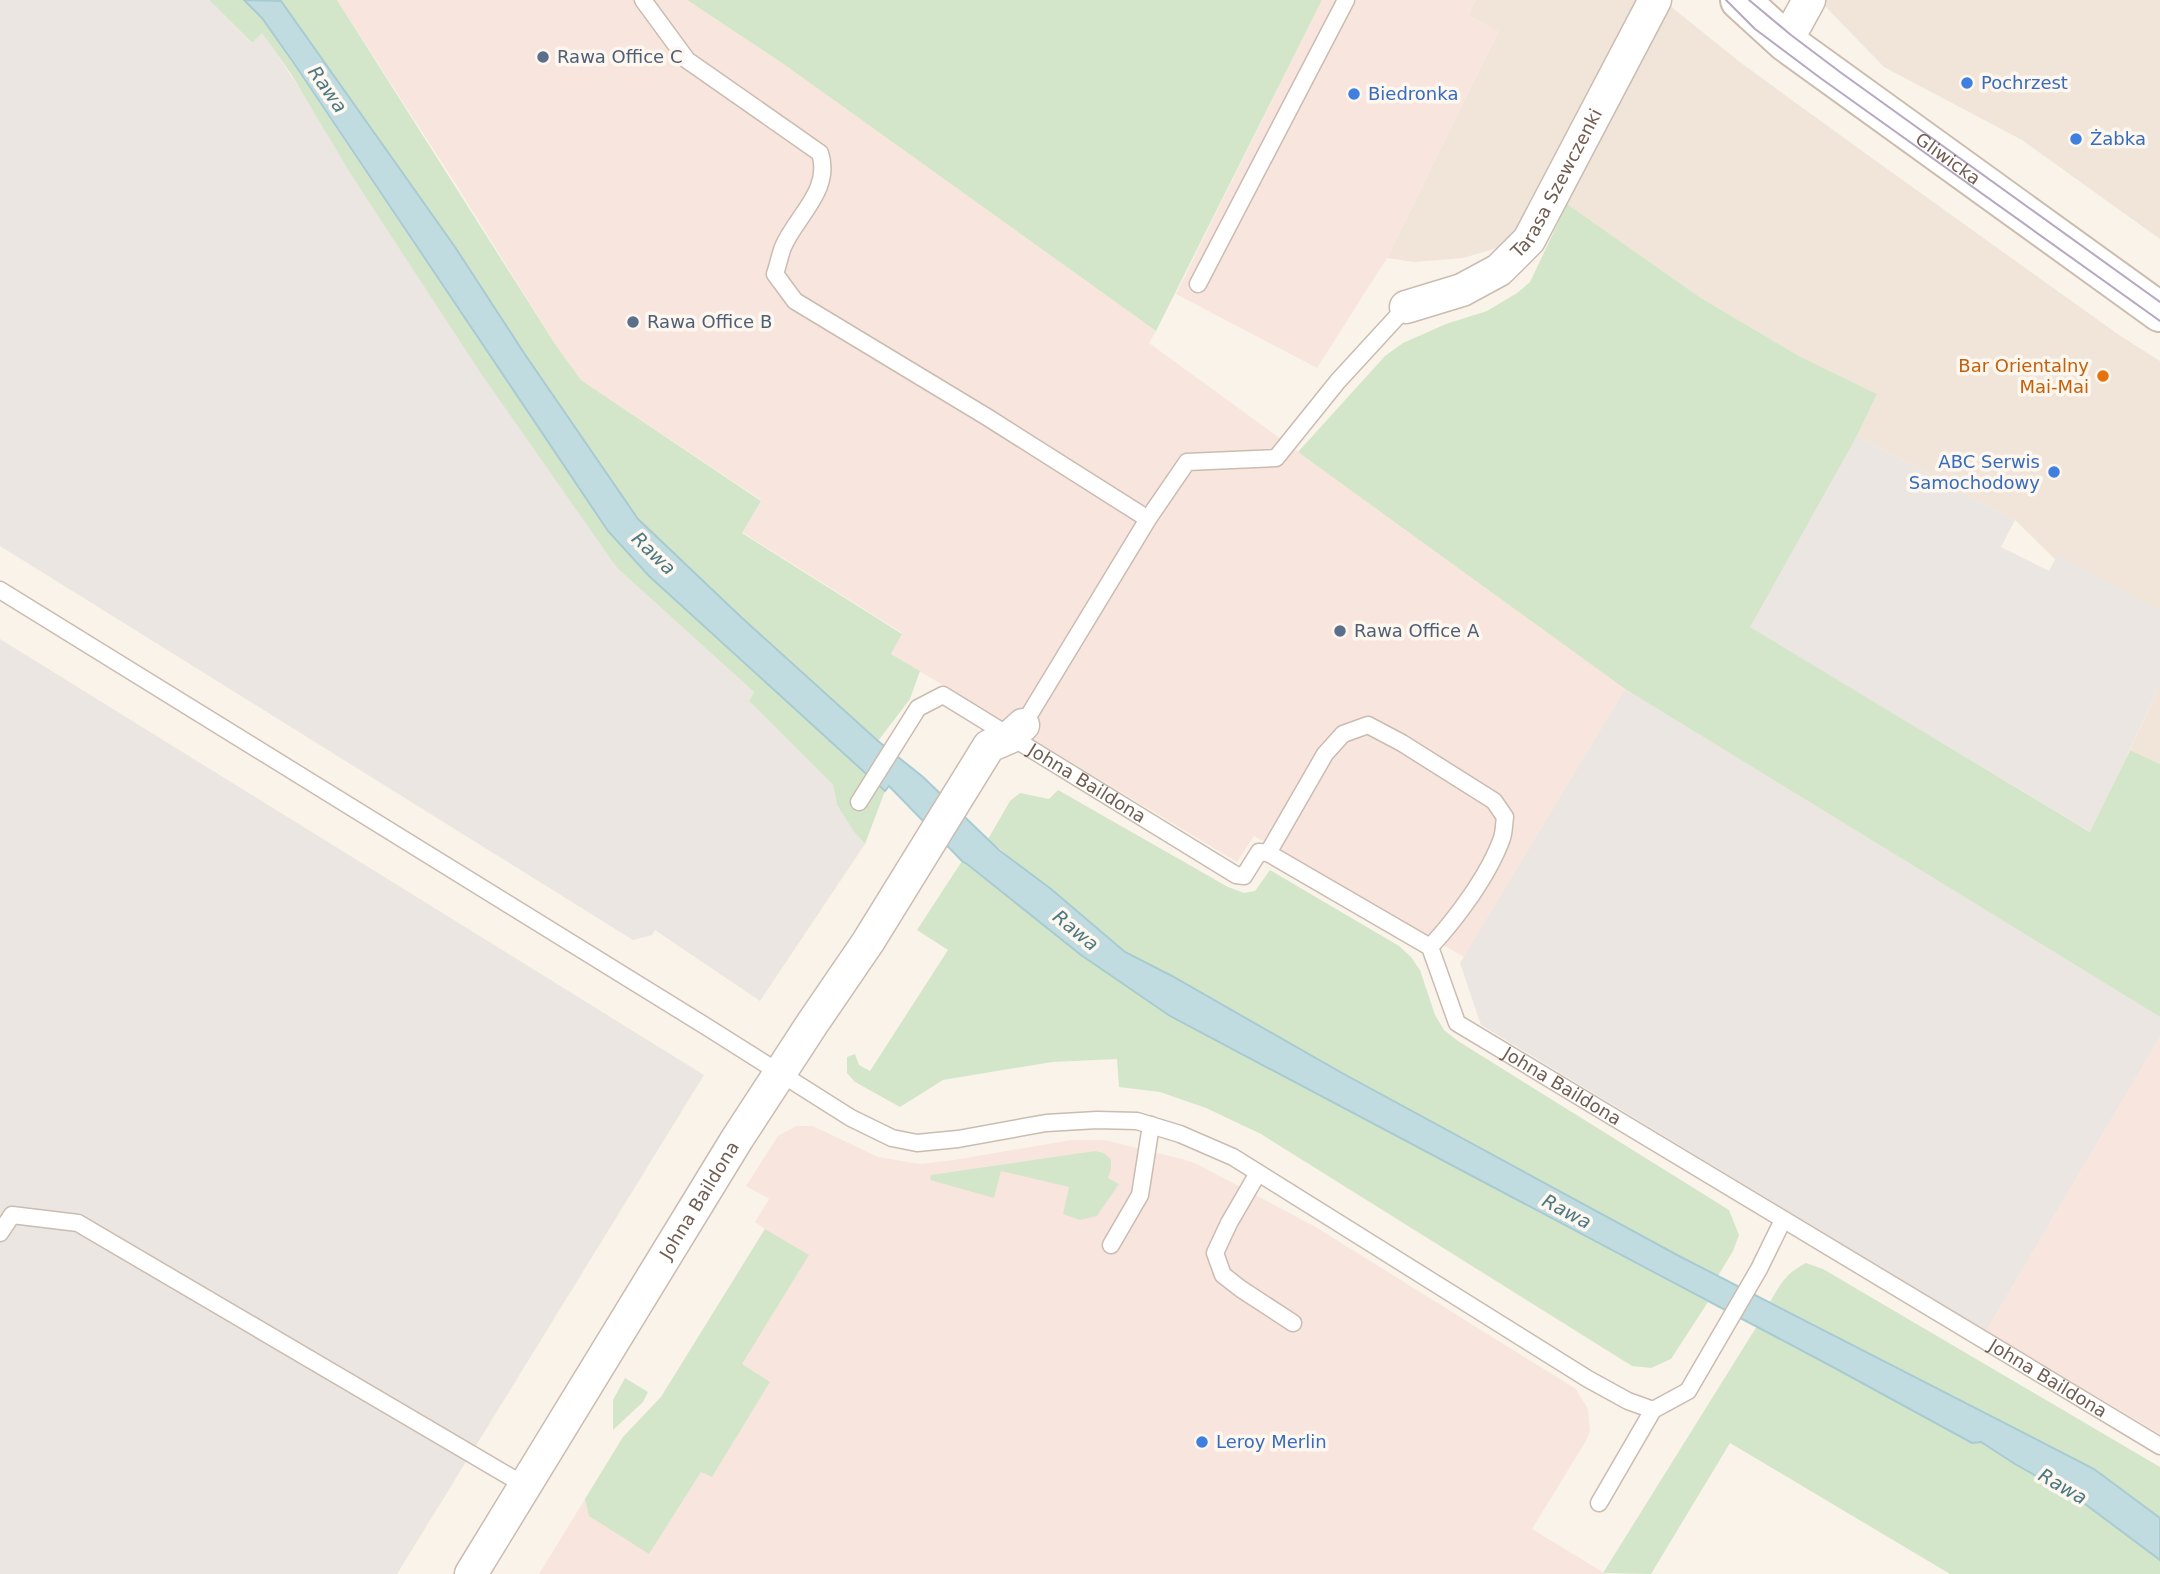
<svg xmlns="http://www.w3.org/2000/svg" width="2160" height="1574" viewBox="0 0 2160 1574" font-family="'DejaVu Sans',sans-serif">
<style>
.residential{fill:#f0e5d8}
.commercial{fill:#f8e6de}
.industrial{fill:#ebe6e1}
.green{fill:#d4e6c9}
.water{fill:#c0dce1;stroke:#a7cbd1;stroke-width:2}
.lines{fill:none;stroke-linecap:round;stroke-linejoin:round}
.lane-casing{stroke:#cabcb0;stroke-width:19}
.street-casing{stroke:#cabcb0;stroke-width:35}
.secondary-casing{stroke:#ccbcae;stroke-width:42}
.lane{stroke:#fff;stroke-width:16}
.street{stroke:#fff;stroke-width:32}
.secondary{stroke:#fff;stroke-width:38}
.tram{stroke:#b6a8c2;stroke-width:2}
.service-dot{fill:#5c6f8a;stroke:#fdf7ef;stroke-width:2.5}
.shop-dot{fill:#3f7fe0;stroke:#fdf7ef;stroke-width:2.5}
.food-dot{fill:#e8710a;stroke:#fdf7ef;stroke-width:2.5}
.labels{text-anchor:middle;stroke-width:7;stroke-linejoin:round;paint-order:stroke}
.service-label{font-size:18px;fill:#4e5e75;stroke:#fdf7ef;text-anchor:start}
.shop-label{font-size:18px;fill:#366cbe;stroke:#fdf7ef;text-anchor:start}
.street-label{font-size:18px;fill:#715c50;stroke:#fdf7ef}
.food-label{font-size:18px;fill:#c56008;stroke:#fdf7ef;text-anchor:end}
.water-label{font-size:19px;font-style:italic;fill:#4c7881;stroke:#fdf7ef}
</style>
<rect width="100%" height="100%" fill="#faf3e9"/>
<path class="residential" d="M1476 0H1637L1526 223 1519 233 1497 248 1463 258 1414 262 1387 258 1498 32 1468 15Z
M1819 0H2160V239L2022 140 1884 67Z
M1669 5 1741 63 1869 156 2119 335 2160 361V613L2055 559 2015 520 1857 436 1877 394 1799 356 1701 298 1567 204 1634 75 1659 21Z
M2160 685V764L2130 750Z"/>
<path class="commercial" d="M337 0H687L782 63 1156 331 1149 343 1625 689 1464 957 1254 836 1237 862 891 654 902 633 742 532 761 500 581 380 555 344 457 186Z
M1322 0H1476L1468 15 1498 32 1387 258 1317 368 1176 294Z
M2160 1037V1434L1986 1331Z
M796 1126H813L878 1157 920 1164 954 1160 1071 1140H1104L1182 1159 1197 1164 1314 1226 1576 1389 1588 1409 1590 1431 1586 1441 1532 1529 1606 1574H539L623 1437 661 1397 765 1229 755 1222 769 1199 746 1186 778 1136Z"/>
<path class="industrial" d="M0 0H209L251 43 262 32 617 568 754 692 749 701 833 785 837 805 854 832 865 844 760 1001 655 930 652 935 633 940 0 546Z
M1857 436 2015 520 2001 547 2049 571 2058 554 2160 611V685L2091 832 1749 627Z
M0 639 704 1075 397 1574H0Z
M1625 689 2160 1017V1037L1986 1331 1481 1025 1460 963Z"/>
<path class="green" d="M209 0H244L262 18 550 446 649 576 885 791 865 844 854 832 837 805 833 785 749 701 754 692 617 568 480 372 352 176 291 74 262 33 252 43Z
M279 0H337L555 344 581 380 761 501 742 533 902 634 891 654 920 671 910 699 878 741 741 617 638 519 524 353 455 247Z
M687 0H1322L1156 331 782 63Z
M1567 204 1701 298 1799 356 1877 394 1857 436 1750 627 2090 832 2130 750 2160 764V1017L1625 689 1298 452 1385 356 1403 343 1446 324 1487 311 1517 293 1530 282Z
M1058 790 1228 887 1244 893 1255 891 1270 870 1399 946 1411 957 1420 970 1435 1015 1444 1030 1458 1041 1729 1210 1739 1235 1733 1251 1718 1276 1342 1073 1172 976 1125 952 988 839 1010 801 1020 793 1049 799Z
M962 861 1081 955 1170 1016 1708 1302 1671 1359 1651 1368 1632 1366 1261 1134 1206 1108 1160 1092 1119 1087 1117 1059 1052 1062 943 1080 900 1107 855 1082 847 1073V1057L855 1054 859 1065 870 1071 948 950 917 930Z
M1095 1151 1104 1153 1111 1159V1169L1108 1178 1119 1184 1097 1216 1080 1220 1063 1214 1069 1187 1001 1171 994 1198 930 1180 931 1175Z
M765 1229 809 1255 742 1364 770 1382 712 1477 701 1472 649 1554 589 1516 585 1499 623 1437 661 1397Z
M1806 1263 1823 1269 2160 1467V1518L2094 1469 1770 1302C1781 1283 1786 1273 1806 1263Z
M1757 1326 1981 1442C2041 1481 2106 1512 2160 1560V1574H1950L1730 1443 1651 1574 1603 1573Z
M625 1378 648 1392 643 1402 613 1430V1400Z"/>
<path class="water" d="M244 0 281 1 455 247 524 353 638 519 741 617 878 741 923 777 999 850 1051 889 1125 952 1172 976 1342 1073 1681 1257 2094 1469 2160 1518V1560L2081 1501 2015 1464 1981 1442 1972 1443 1831 1366 1170 1016 1081 955 967 864 962 861 889 786 885 791 649 576 608 531 293 62 262 18Z"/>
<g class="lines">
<g class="lane-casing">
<g id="lane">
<path d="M643 0 687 60 820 153C832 190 797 215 783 247 780 255 778 265 775 274L795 301 987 417 1148 519"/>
<path d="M1198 284 1346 0"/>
<path d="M0 590 707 1027 851 1118 892 1138 917 1143 958 1139 1046 1123 1097 1120 1137 1121 1180 1134 1233 1157 1588 1379 1628 1401 1653 1410 1688 1391 1759 1269 1783 1220"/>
<path d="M1023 725 1148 519 1187 462 1276 458 1338 381 1406 307"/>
<path id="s1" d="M859 802 918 708 943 695 1236 875 1244 876 1259 852 1268 853 1430 947 1457 1023 2160 1446"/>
<path d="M1268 853 1325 754 1343 734 1368 725 1402 743 1494 801 1505 817C1504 824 1504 832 1502 838 1489 875 1456 919 1430 947"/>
<path d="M1258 1173 1229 1223 1215 1253 1223 1275 1241 1289 1293 1323"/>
<path d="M0 1233 12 1215 78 1223 524 1485"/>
<path d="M1111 1245 1140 1195 1151 1125"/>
<path d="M1599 1503 1653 1410"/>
</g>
</g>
<g class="street-casing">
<g id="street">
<path d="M1786 42 1809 0"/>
<path id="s2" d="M1406 307 1462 290 1499 270 1529 240 1655 0"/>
<path id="s3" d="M471 1574 737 1139 812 1024 868 942 989 746 1010 737 1023 725"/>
</g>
</g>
<g class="secondary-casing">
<g id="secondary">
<path id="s4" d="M1740 0 1786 42 2160 312"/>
</g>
</g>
<use href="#lane" class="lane"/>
<use href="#street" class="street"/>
<use href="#secondary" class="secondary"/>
<path class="tram" d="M1726 0 1755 29 1819 77 2160 321
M1749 0 1791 35 1840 72 2160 302"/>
</g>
<g class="service-dot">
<circle cx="543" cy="57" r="7"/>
<circle cx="633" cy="322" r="7"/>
<circle cx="1340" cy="631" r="7"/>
</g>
<g class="shop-dot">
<circle cx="1967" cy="83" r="7"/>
<circle cx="1354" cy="94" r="7"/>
<circle cx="2076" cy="139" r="7"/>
<circle cx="2054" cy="472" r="7"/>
<circle cx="1202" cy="1442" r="7"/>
</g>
<circle class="food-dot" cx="2103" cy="376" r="7"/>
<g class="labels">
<g class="service-label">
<text x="557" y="63">Rawa Office C</text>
<text x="647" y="328">Rawa Office B</text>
<text x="1354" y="637">Rawa Office A</text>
</g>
<g class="shop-label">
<text x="1981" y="89">Pochrzest</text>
<text x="1368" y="100">Biedronka</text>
<text x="2090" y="145">Żabka</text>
<text x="2040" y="468" text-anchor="end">ABC Serwis<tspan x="2040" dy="21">Samochodowy</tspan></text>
<text x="1216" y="1448">Leroy Merlin</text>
</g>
<g class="street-label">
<text dy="6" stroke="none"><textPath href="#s4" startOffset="262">Gliwicka</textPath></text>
<text dy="6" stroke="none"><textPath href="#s2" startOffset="206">Tarasa Szewczenki</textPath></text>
<text dy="6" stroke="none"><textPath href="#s1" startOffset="308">Johna Baildona</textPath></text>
<text dy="6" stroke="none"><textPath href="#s1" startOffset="919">Johna Baildona</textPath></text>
<text dy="6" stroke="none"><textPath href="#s3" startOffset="438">Johna Baildona</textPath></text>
<text dy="6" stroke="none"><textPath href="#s1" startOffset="1486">Johna Baildona</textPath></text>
</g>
<g class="food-label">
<text x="2089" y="372">Bar Orientalny<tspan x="2089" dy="21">Mai-Mai</tspan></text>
</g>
<g class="water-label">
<text transform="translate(328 89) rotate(55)" y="7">Rawa</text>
<text transform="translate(654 553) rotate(44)" y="7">Rawa</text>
<text transform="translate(1076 930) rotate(39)" y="7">Rawa</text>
<text transform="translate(1567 1211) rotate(28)" y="7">Rawa</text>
<text transform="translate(2063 1486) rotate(30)" y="7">Rawa</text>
</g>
</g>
</svg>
